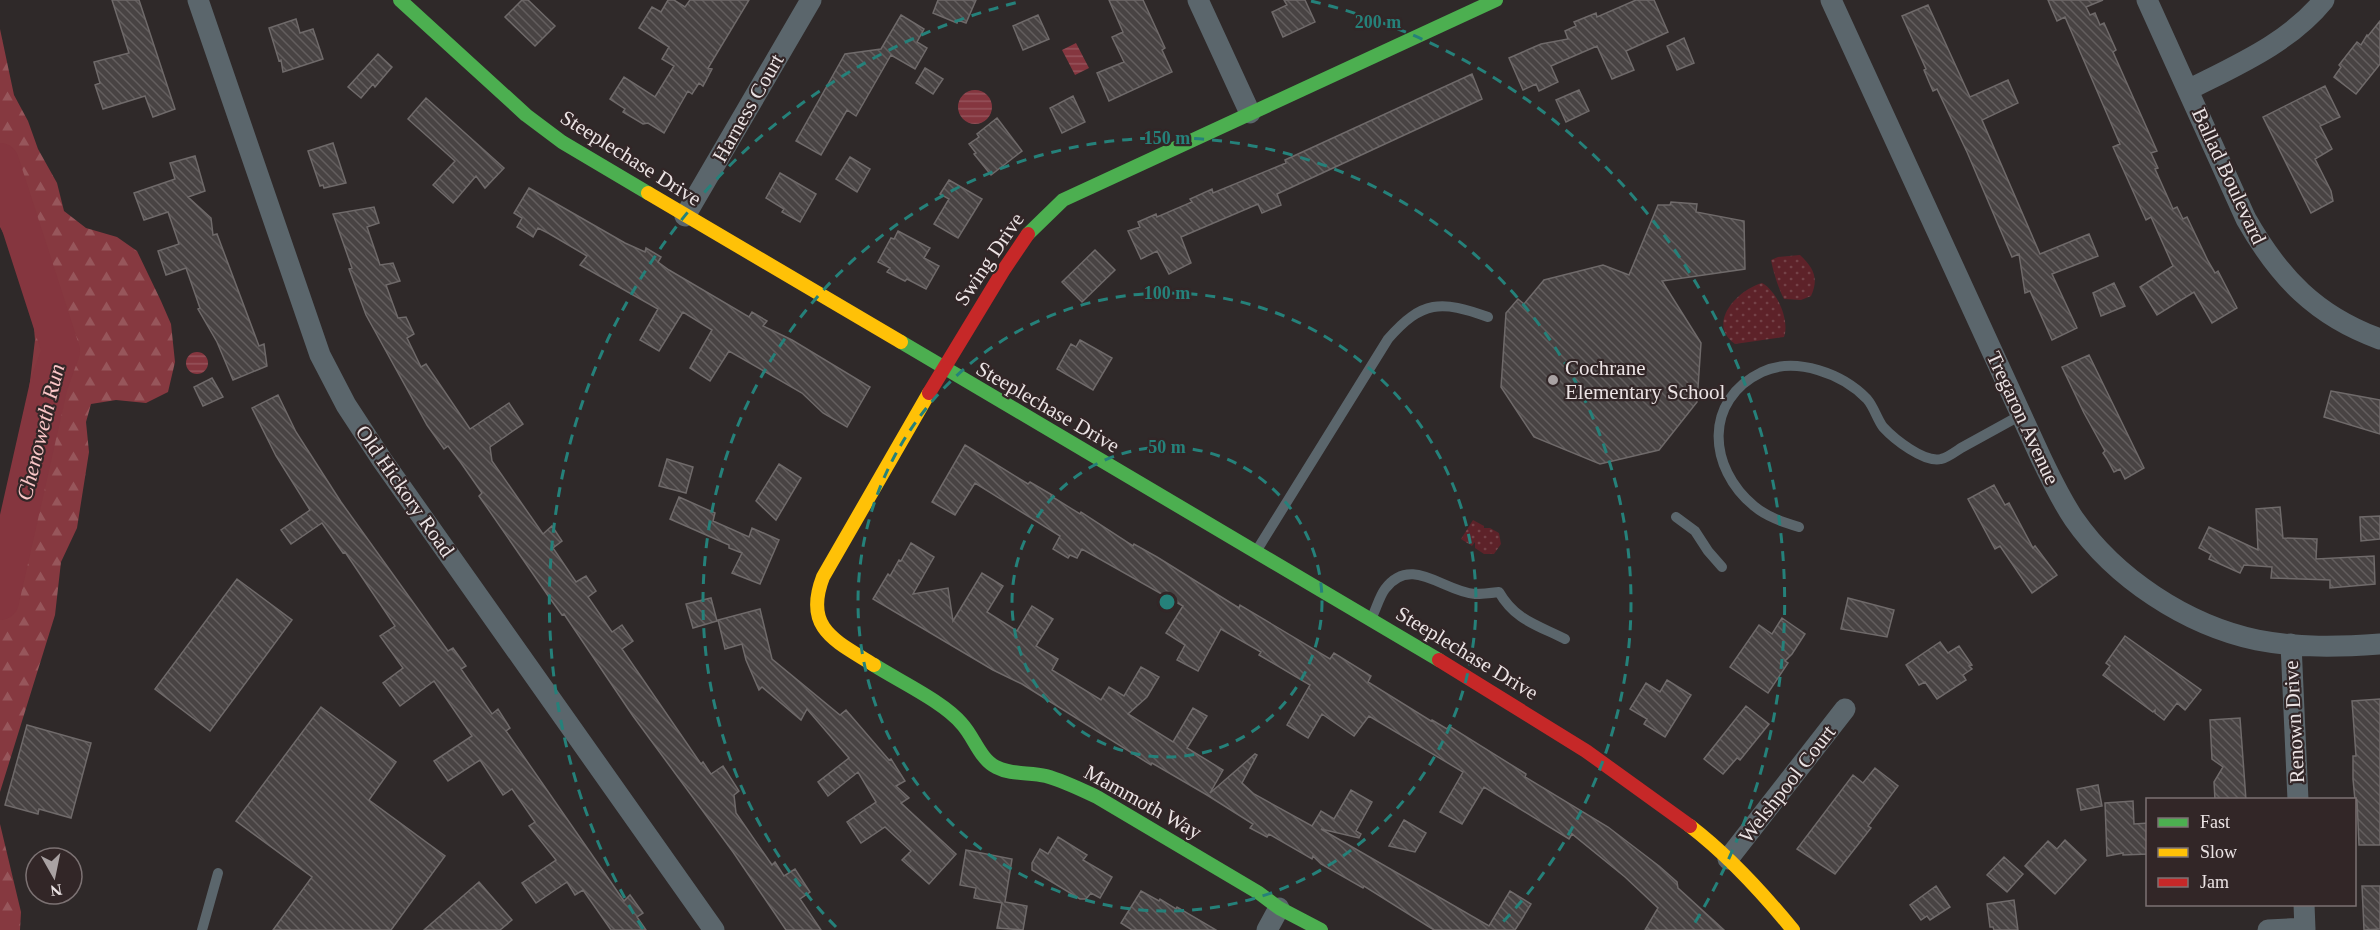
<svg xmlns="http://www.w3.org/2000/svg" width="2380" height="930" viewBox="0 0 2380 930" font-family="'Times New Roman',serif">
<style>
.forest{fill:url(#forest-firs)}
.park{fill:url(#park-dots)}
.water{fill:url(#water-rules)}
.lines{fill:none;stroke-linecap:round;stroke-linejoin:round}
.river{stroke:#85363f;stroke-width:38}
.building{fill:url(#building-back-hatch);stroke:#6f6a6a;stroke-width:1.5}
.lane{stroke:#5b666c;stroke-width:10}
.street{stroke:#5b666c;stroke-width:21}
.fast{stroke:#4caf50;stroke-width:14}
.slow{stroke:#ffc107;stroke-width:14}
.jam{stroke:#c62828;stroke-width:14}
.ring{fill:none;stroke:#25817a;stroke-width:3;stroke-dasharray:10 8}
.poi-dot{fill:#a9a2a3;stroke:#322627;stroke-width:2}
.labels{text-anchor:middle;stroke-width:4.5;stroke-linejoin:round;paint-order:stroke}
.street-label{font-size:21px;fill:#ebe3e4;stroke:#322627}
.poi-label{font-size:21px;fill:#ebe3e4;stroke:#322627;text-anchor:start}
.water-label{font-size:22px;font-style:italic;fill:#fac6c7;stroke:#322627}
.centre{fill:#25817a;stroke:#322627;stroke-width:3}
.ring-label{font-size:18px;text-anchor:middle;font-weight:bold;fill:#25817a;stroke:#322627;stroke-width:4.5;stroke-linejoin:round;paint-order:stroke}
</style>
<defs>
<pattern id="forest-firs" width="22" height="20" patternUnits="userSpaceOnUse" patternTransform="scale(1.5)"><rect width="22" height="20" fill="#863940"/><path d="M5 1l3.5 6h-7zM16 11l3.5 6h-7z" fill="#97565b"/></pattern>
<pattern id="park-dots" width="8" height="8" patternUnits="userSpaceOnUse" patternTransform="scale(1.5)"><rect width="8" height="8" fill="#5d2229"/><path d="M2 2h.1M6 6h.1" fill="none" stroke="#744248" stroke-width="1.8" stroke-linecap="round"/></pattern>
<pattern id="water-rules" width="6" height="5" patternUnits="userSpaceOnUse" patternTransform="scale(1.5)"><rect width="6" height="5" fill="#85363f"/><path d="M0 2.5h6" fill="none" stroke="#96535b"/></pattern>
<pattern id="building-back-hatch" width="6" height="6" patternUnits="userSpaceOnUse" patternTransform="scale(1.5)"><rect width="6" height="6" fill="#484343"/><path d="M-1 5l2 2M0 0l6 6M5-1l2 2" fill="none" stroke="#635e5e"/></pattern>
</defs>
<rect width="100%" height="100%" fill="#2f2929"/>
<path class="forest" d="M0 29 14 95 28 121 38 149 57 183 64 211 86 228 117 237 137 251 161 301 171 324 175 362 168 392 146 403 116 400 91 404 86 422 89 452 77 528 61 562 55 615 0 792V544L20 464 35 340 32 305 17 259 0 227Z
M0 824 21 912 20 930H0Z"/>
<path class="park" d="M1800 255C1814 268 1819 279 1811 296L1801 300 1784 299C1779 290 1773 271 1771 260L1778 257Z
M1762 283C1777 291 1790 320 1784 337L1735 344C1706 324 1737 290 1762 283Z
M1473 520 1484 526V528H1490L1499 533 1501 544 1494 554H1484L1475 548V542L1472 546 1461 539Z"/>
<path class="water" d="M1076 43 1089 68 1075 75 1062 50Z
M958 107a17 17 0 1 1 34 0a17 17 0 1 1-34 0Z
M186 363a11 11 0 1 1 22 0a11 11 0 1 1-22 0Z"/>
<g class="lines">
<path class="river" d="M0 162 61 351 49 384 0 601"/>
</g>
<path class="building" d="M112 0H139L175 109 153 117 145 96 103 109 95 85 100 83 94 62 129 53Z
M522 0H528L555 26 535 46 505 17Z
M668 0H674L685 7 690 0H749L708 68 712 69 703 86 699 83 692 94 688 91 664 133 648 123 643 124 623 112 625 109 610 99 624 77 655 97 674 66 662 59 669 47 639 28 652 7 661 12Z
M938 0H976L966 23 958 20 957 23 933 13Z
M1109 0H1143L1165 48 1162 50 1172 72 1109 101 1097 73 1124 62 1112 37 1123 32Z
M1284 0H1305L1315 22 1283 37 1272 12 1287 5Z
M1636 0H1654L1668 32 1626 51 1634 70 1612 79 1597 46 1551 66 1558 82 1539 91 1536 84 1523 90 1509 58 1541 44 1568 39 1565 31 1576 26 1574 22 1596 13 1597 17Z
M2048 0H2103L2086 7 2090 15 2095 13 2100 25 2104 23 2116 50 2113 52 2157 151 2151 153 2158 168 2155 169 2173 209 2177 207 2183 219 2187 217 2208 261 2215 273 2218 271 2237 308 2212 323 2194 292 2157 315 2140 287 2173 266 2151 217 2146 220 2113 147 2120 144 2065 17 2057 21Z
M1928 5 1970 97 2008 80 2018 103 1982 120 2040 254 2089 234 2098 256 2052 274 2077 328 2052 340 2030 291 2025 293 2019 254 2012 257 1967 152 1937 89 1933 91 1929 82 1924 70 1926 69 1902 16Z
M901 15 924 29 917 42 927 48 915 69 891 55 856 116 847 110 821 155 796 141 845 54 881 49Z
M1038 15 1049 39 1023 50 1013 26Z
M296 19 300 33 313 29 323 59 283 72 281 60 279 61 269 28Z
M2380 21V64L2356 94 2334 77 2341 67 2339 65 2357 42 2361 45 2367 35 2368 36Z
M1684 38 1694 63 1677 70 1667 46Z
M378 54 392 67 375 87 373 84 361 98 348 87Z
M925 68 943 79 933 94 916 83Z
M1472 74 1482 99 1277 194 1281 205 1262 213 1258 204 1181 237 1191 263 1169 274 1157 251 1141 259 1128 231 1140 227 1138 222 1156 214 1157 217 1192 202 1190 199 1212 189 1213 193 1286 163 1285 160Z
M2325 86 2340 117 2320 126 2332 149 2315 159 2331 191 2333 201 2311 213 2263 117Z
M1579 90 1589 111 1566 122 1556 100Z
M1073 96 1085 122 1062 133 1050 108Z
M426 98 504 168 485 188 476 176 453 203 433 185 455 161 408 119Z
M997 118 1022 151 991 175 974 154 976 153 969 144 979 137 977 134Z
M333 143 346 183 324 188 323 185 320 186 308 151Z
M195 156 205 191 188 197 211 218 213 235 217 234 259 346 264 344 267 366 233 380 217 342 198 309 200 308 186 268 166 275 158 251 179 244 168 212 144 220 134 193 175 179 170 163Z
M850 157 870 169 857 192 836 179Z
M780 173 816 194 800 222 782 212 784 209 766 198Z
M949 180 982 199 958 238 934 224 949 199 940 194Z
M529 188 625 243 645 252 646 248 661 257 658 262 669 270 749 317 752 312 767 321 763 326 792 340 870 387 847 427 823 413 802 393 729 351 710 381 690 368 712 330 683 312 659 351 640 340 658 309 580 265 587 256 548 233 538 228 533 237 517 227 522 218 514 213Z
M1671 202 1697 204 1696 212 1744 221 1745 269 1662 281 1701 343 1697 402 1659 450 1600 464 1534 437 1501 387 1506 313 1518 299 1524 304 1544 280 1603 265 1629 275 1658 205H1670Z
M374 207 379 223 367 227 380 265 393 263 400 281 386 285 398 318 406 317 414 334 407 338 421 367 426 364 470 429 509 403 523 424 490 447 492 461 543 534 552 526 562 541 553 548 576 582 586 576 596 591 588 597 612 632 622 625 633 641 622 649 701 764 703 762 711 774 723 766 739 791 734 795 736 813 772 865 775 862 784 876 795 869 810 892 800 899 821 930H786L733 852 633 716 564 614 562 615 549 597 479 496 482 493 461 463 448 446 444 449 427 425 366 315 349 269 352 268 333 214Z
M898 231 930 248 924 258 939 266 926 289 907 279 905 281 887 272 890 268 878 262 891 238 894 239Z
M1095 250 1115 270 1082 302 1062 282Z
M2114 283 2125 306 2101 316 2093 293Z
M1080 340 1112 358 1093 390 1057 369 1071 344 1076 347Z
M2089 355 2144 468 2125 479 2120 469 2114 472 2107 459 2103 453 2105 451 2084 413 2062 367Z
M212 378 223 397 203 406 194 387Z
M2331 391 2380 400V434L2324 417Z
M278 395 296 432 341 502 448 651 453 648 466 666 461 669 492 714 498 709 510 728 506 731 624 901 630 895 643 913 637 917 646 930H611L583 890 575 895 567 882 536 903 522 883 556 860 529 826 535 822 512 789 503 795 480 760 448 781 434 761 472 736 434 681 400 706 383 683 403 668 380 636 395 626 345 552 343 553 322 523 291 544 281 530 310 510 276 456 252 408Z
M965 445 1028 484 1030 482 1052 495 1051 496 1080 514 1081 512 1133 546 1134 544 1157 557 1239 608 1240 605 1330 659 1334 653 1371 676 1368 682 1431 721 1432 720 1447 729 1449 726 1526 774 1525 777 1608 827 1659 866 1677 882 1678 888 1724 930H1645L1658 908 1625 877 1572 834 1569 839 1484 787 1462 824 1440 812 1463 772 1369 716 1354 736 1322 714 1308 738 1287 725 1310 685 1259 655 1261 652 1221 629 1198 671 1177 660 1185 645 1166 633 1183 606 1082 549 1077 558 1070 555 1068 558 1053 549 1060 536 975 483 955 515 932 502Z
M667 459 693 467 686 493 659 486Z
M779 464 801 478 776 520 756 501Z
M1994 485 2005 505 2009 503 2033 548 2035 546 2057 575 2032 593 2000 546 1995 549 1968 499Z
M679 497 715 513 713 521 749 537 752 528 779 540 760 584 732 573 742 553 729 548V545L670 519Z
M2280 507 2283 538 2317 539 2316 559 2374 556 2375 584 2330 588V580L2271 578 2272 567 2244 565 2240 573 2209 559 2211 554 2199 548 2209 527 2258 550 2256 509Z
M2380 516V539L2361 541 2360 517Z
M911 543 934 557 913 594 948 588 953 621 982 573 1003 586 987 612 1017 631 1032 606 1053 619 1036 646 1058 659 1052 670 1101 700 1109 687 1124 696 1141 667 1159 677 1147 697 1128 714 1173 742 1193 708 1207 716 1187 748 1223 770 1210 793 1255 754 1257 755 1242 783 1254 794 1312 826 1321 811 1334 819 1351 790 1372 802 1356 831 1361 834 1359 838 1321 829 1489 926 1510 891 1531 904 1522 919 1515 930H1434L1364 886 1363 888 1321 864 1313 856 1312 859 1269 834 1267 837 1250 828 1253 824 1207 795 1152 763 1151 765 1022 684 993 670 873 599 888 574 890 576 899 560 901 561Z
M237 579 292 620 210 731 155 689Z
M711 598 717 621 693 628 686 604Z
M1848 598 1894 610 1887 637 1841 629Z
M760 609 772 659 840 715 846 710 889 760 891 759 905 781 896 786 909 798 901 803 956 854 929 884 902 860 911 851 885 827 861 843 847 822 876 802 858 772 828 796 818 782 849 758 807 709 801 720 762 687 759 690 746 660 742 644 725 649 718 620Z
M1782 618 1805 634 1792 654 1785 661 1788 663 1768 693 1730 667 1759 625 1772 634Z
M2125 636 2201 690 2185 710 2177 703 2164 720 2155 713V710L2153 712 2103 675 2110 666 2106 663Z
M1940 642 1948 653 1959 646 1972 665 1969 666 1972 669 1963 675 1966 680 1937 699 1925 682 1919 685 1906 665Z
M1667 680 1691 695 1665 737 1644 724 1647 719 1630 709 1646 683 1660 692Z
M2380 699V845H2359L2357 800H2355L2353 779V756H2356L2352 701Z
M1746 706 1769 724 1740 760 1737 758 1723 774 1704 759Z
M321 707 396 762 369 800 445 856 391 930H273L312 877 236 821Z
M2240 718 2246 800H2215L2214 782 2223 767 2212 759 2210 720Z
M27 725 91 743 71 818 39 809 38 814 5 805Z
M1875 768 1898 786 1868 826 1871 828 1835 874 1797 849 1853 775 1863 783Z
M2098 785 2102 806 2081 810 2077 789Z
M2133 801 2134 824 2148 823V854L2123 855V853L2107 856 2105 803Z
M1404 820 1426 833 1415 852 1389 846Z
M1058 837 1087 855 1083 860 1112 877 1100 898 1091 893 1086 899H1080L1032 870V863L1040 849 1048 854Z
M2065 840 2086 860 2055 894 2025 866 2048 841 2057 849Z
M966 850 1012 859 1005 902 1027 906 1023 930 997 928 1002 903 974 898 976 888 960 885Z
M2004 857 2023 874 2007 892 1987 875Z
M479 882 512 920 500 930H424Z
M1936 886 1950 907 1930 920 1927 916 1921 920 1910 905Z
M2362 886H2380V929L2364 930Z
M1141 891 1159 901 1160 899 1176 909 1177 907 1216 930H1132L1121 923Z
M2014 900 2018 930H1994L1993 927H1990L1987 904Z"/>
<g class="lines">
<path class="lane" d="M1676 517 1695 531 1708 551 1722 567
M1799 527C1783 522 1767 517 1754 506 1708 468 1703 400 1762 372 1796 356 1843 374 1867 399 1874 407 1877 419 1883 427 1894 439 1924 463 1941 459 1947 458 1955 452 1961 448 1981 437 2001 426 2021 415
M1257 550 1388 339C1422 300 1441 300 1488 317
M1371 619C1376 610 1379 597 1385 589 1411 554 1444 592 1475 594 1483 594 1491 593 1499 592 1515 620 1537 625 1565 639
M202 930 218 873"/>
<path class="street" d="M198 0 320 355 346 405 382 460 714 930
M1198 0 1250 113
M1831 0 2041 458C2051 479 2061 500 2074 519 2115 578 2186 625 2257 640 2298 648 2339 647 2380 644
M2147 0 2246 219C2279 277 2316 316 2380 339
M2188 90C2237 65 2289 43 2324 0
M685 216 811 0
M2291 644 2298 800
M1728 859 1845 709
M2304 904 2305 930
M1267 930 1279 908
M2268 930 2305 928"/>
<path class="fast" d="M400 0 526 115 562 142 648 193
M1028 234 1063 200 1496 0
M901 342 1439 660
M874 665C899 681 944 702 962 724 974 737 980 759 996 767 1011 775 1030 772 1046 776 1064 781 1080 789 1097 797L1259 893 1279 908 1321 930"/>
<path class="slow" d="M648 193 901 342
M874 665C836 641 803 629 823 577L929 393
M1690 826C1729 856 1762 892 1793 930"/>
<path class="jam" d="M929 393 1003 271 1028 234
M1439 660 1586 751 1690 826"/>
</g>
<g class="ring">
<circle cx="1167" cy="602" r="155"/>
<circle cx="1167" cy="602" r="309"/>
<path d="M836 927A464 464 0 1 1 1498 927"/>
<path d="M643 929A618 618 0 0 1 1023 1M1311 1A618 618 0 0 1 1691 929"/>
</g>
<circle class="poi-dot" cx="1553" cy="380" r="6"/>
<g class="labels">
<g class="street-label">
<text transform="translate(748 108) rotate(-60)" y="7">Harness Court</text>
<text transform="translate(631 158) rotate(32)" y="7">Steeplechase Drive</text>
<text transform="translate(2229 176) rotate(65)" y="7">Ballad Boulevard</text>
<text transform="translate(989 259) rotate(-56)" y="7">Swing Drive</text>
<text transform="translate(1048 407) rotate(30)" y="7">Steeplechase Drive</text>
<text transform="translate(2023 418) rotate(65)" y="7">Tregaron Avenue</text>
<text transform="translate(405 491) rotate(55)" y="7">Old Hickory Road</text>
<text transform="translate(1467 653) rotate(31)" y="7">Steeplechase Drive</text>
<text transform="translate(2294 722) rotate(-93)" y="7">Renown Drive</text>
<text transform="translate(1787 784) rotate(-52)" y="7">Welshpool Court</text>
<text transform="translate(1143 802) rotate(29)" y="7">Mammoth Way</text>
</g>
<g class="poi-label">
<text x="1565" y="375">Cochrane<tspan x="1565" dy="24">Elementary School</tspan></text>
</g>
<g class="water-label">
<text transform="translate(40 432) rotate(-76)" y="8">Chenoweth Run</text>
</g>
</g>
<circle cx="1167" cy="602" r="9" class="centre"/>
<g class="ring-label">
<text x="1378" y="28">200 m</text>
<text x="1167" y="144">150 m</text>
<text x="1167" y="299">100 m</text>
<text x="1167" y="453">50 m</text>
</g>
<rect x="2146" y="798" width="210" height="108" fill="#322627" stroke="#7c7273" stroke-width="1.5"/>
<rect x="2158" y="818" width="30" height="9" fill="#4caf50" stroke="#7c7273" stroke-width="1.5"/>
<text x="2200" y="828" font-size="18" fill="#ebe3e4">Fast</text>
<rect x="2158" y="848" width="30" height="9" fill="#ffc107" stroke="#7c7273" stroke-width="1.5"/>
<text x="2200" y="858" font-size="18" fill="#ebe3e4">Slow</text>
<rect x="2158" y="878" width="30" height="9" fill="#c62828" stroke="#7c7273" stroke-width="1.5"/>
<text x="2200" y="888" font-size="18" fill="#ebe3e4">Jam</text>
<g transform="translate(54 876) rotate(171)"><circle r="28" fill="#322627" stroke="#7c7273" stroke-width="1.5"/>
<path d="M0-4.5L10 22L0 15L-10 22Z" fill="#a9a2a3"/>
<text y="-9" font-size="16" font-weight="bold" text-anchor="middle" fill="#ebe3e4">N</text>
</g>
</svg>
